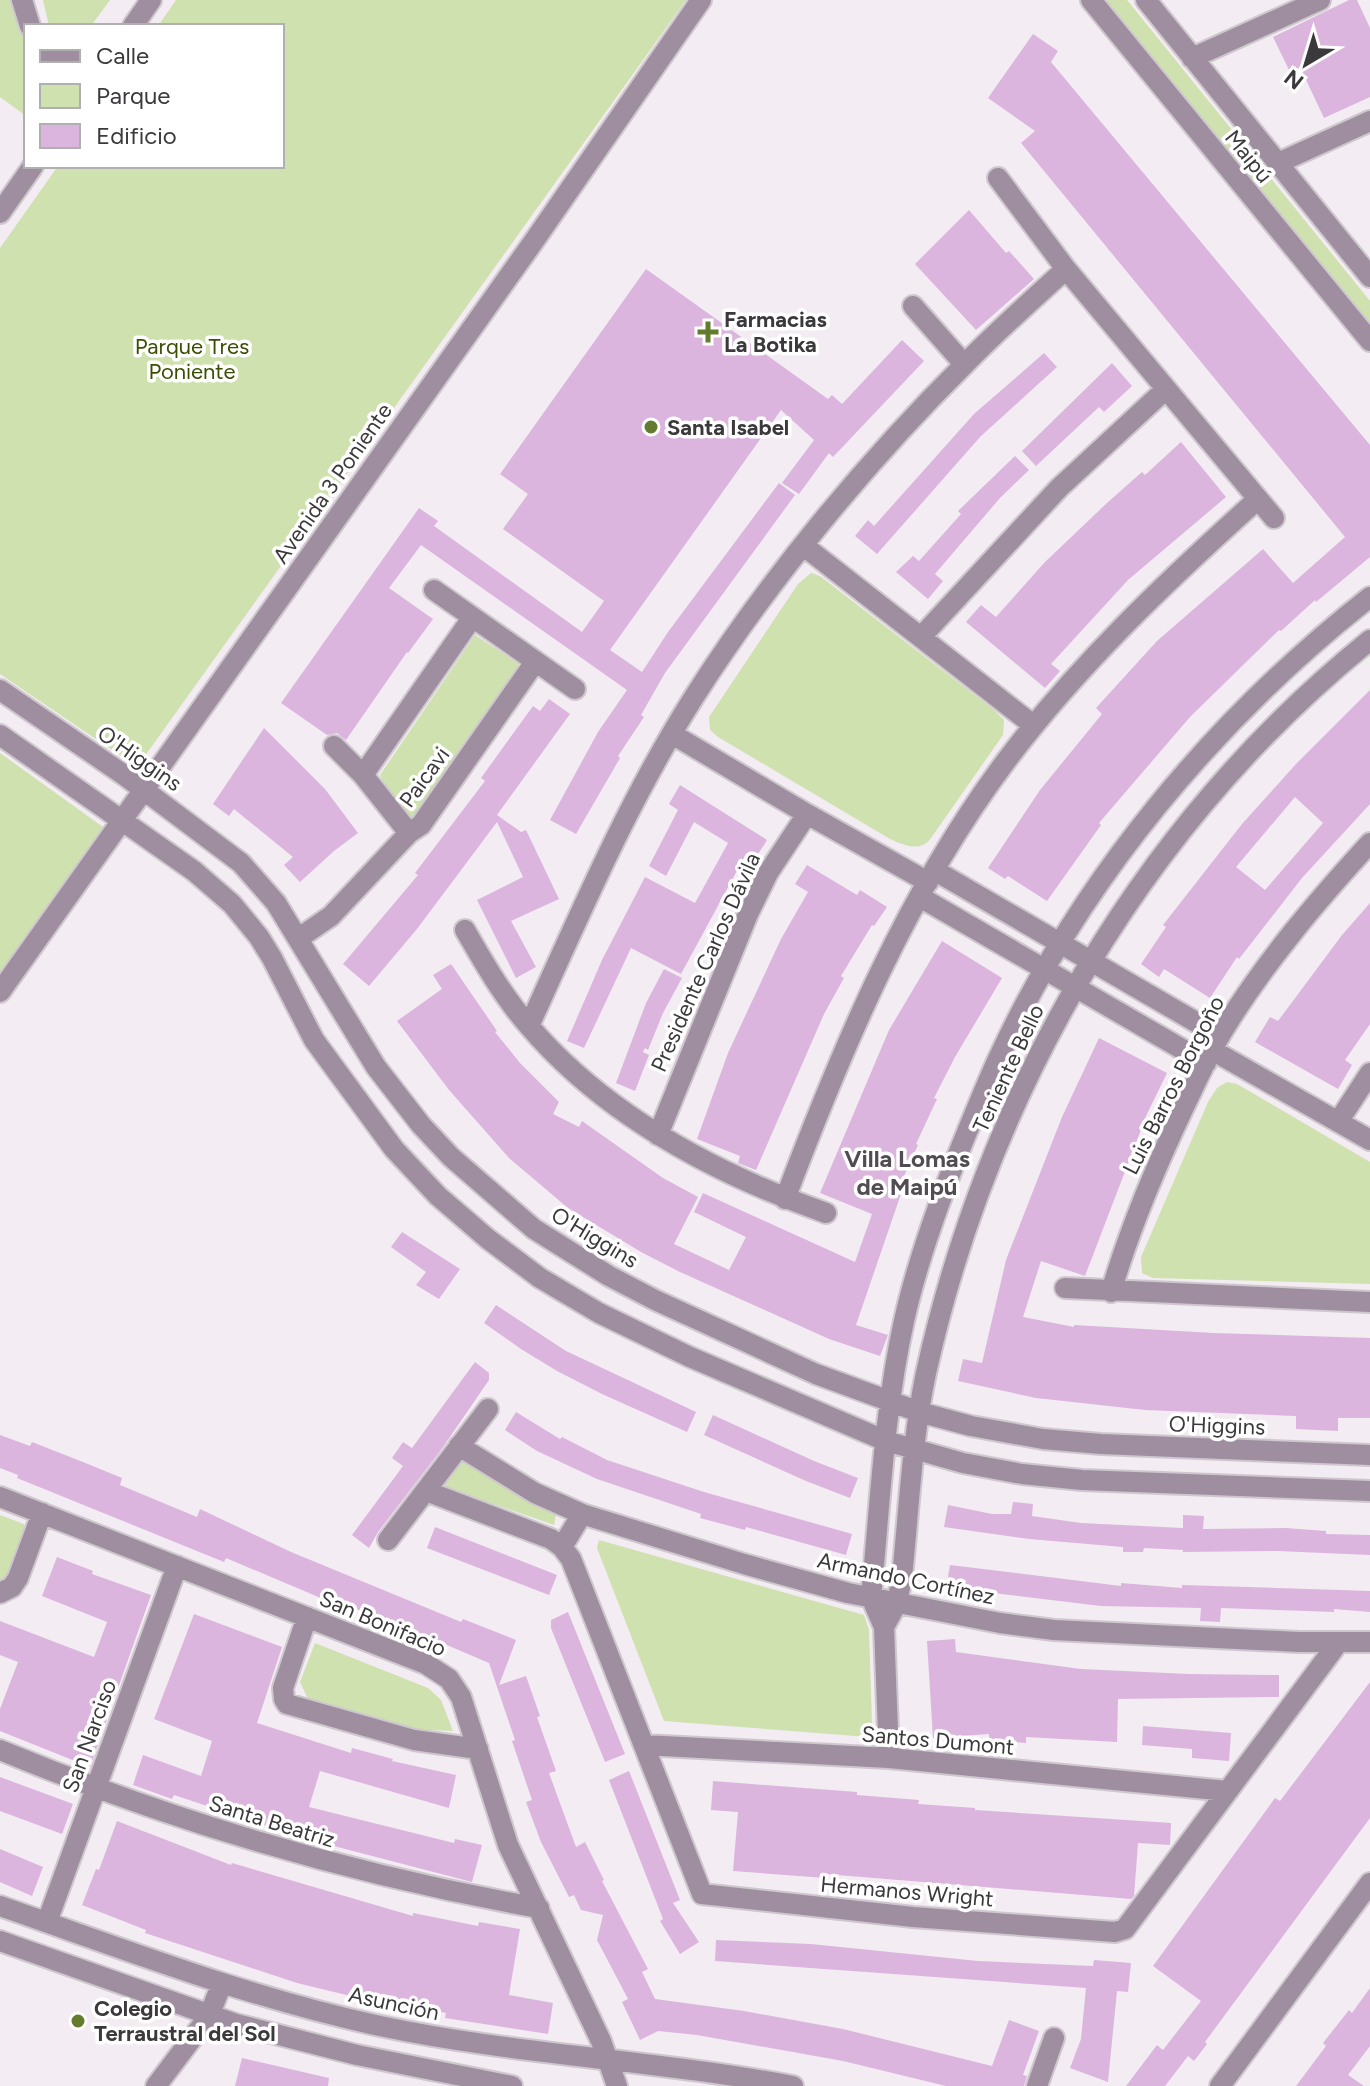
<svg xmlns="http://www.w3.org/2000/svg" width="1370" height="2086" viewBox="0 0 1370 2086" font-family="Figtree,sans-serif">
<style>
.green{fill:#cee1af}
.building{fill:#dbb5de;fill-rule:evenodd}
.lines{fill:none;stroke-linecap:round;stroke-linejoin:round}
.minor-casing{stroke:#cec8ce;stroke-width:24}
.minor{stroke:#9e8e9f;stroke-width:20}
.poi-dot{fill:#637b2d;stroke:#fff;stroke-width:3}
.labels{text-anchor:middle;stroke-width:7;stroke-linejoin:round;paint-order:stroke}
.street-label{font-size:22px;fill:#3c393c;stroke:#fff}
.poi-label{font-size:22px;font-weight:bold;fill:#3c393c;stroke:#fff;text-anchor:start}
.park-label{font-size:22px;fill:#3a4e00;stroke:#fff}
.neighbourhood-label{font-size:24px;font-weight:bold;fill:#514c52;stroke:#fff}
</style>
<rect width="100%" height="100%" fill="#f3ecf3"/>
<path class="green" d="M0 0H15L26 39V116L0 97Z
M43 0H110L91 26H49Z
M176 0H686L137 767 0 674V248L58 166H282V26H158Z
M1102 0H1127L1370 301V329Z
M811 573 820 576 994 710 1004 720 1003 735 931 838C920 853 904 845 890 839L718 737 710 730 709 717 798 584Z
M475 635 519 664 414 818 400 817 380 775Z
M0 753 103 827 0 972Z
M1227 1082 1237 1084 1370 1162V1284L1153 1278 1142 1273 1141 1257 1208 1102 1217 1088Z
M461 1461 556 1515 554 1525 442 1486Z
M0 1515 24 1524 26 1538 9 1582 0 1584Z
M599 1540 864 1615 869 1630 872 1723C871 1733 865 1736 856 1736L664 1721 597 1548Z
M315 1643 428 1688 441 1700 453 1731 407 1729 309 1701 300 1682Z"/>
<path class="building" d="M1349 0H1357L1370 28V97L1324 118 1300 67 1290 72 1273 37Z
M1033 34 1058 51 1051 62 1370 445V557L1316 602 1315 600 1281 631 1279 630 1190 717 1099 823 1101 825 1047 901 1008 876 1005 879 988 868 1040 790 1102 714 1096 708 1157 641 1263 549 1293 583 1345 537 1021 143 1035 131 988 98Z
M969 210 1006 253 1009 251 1034 279 976 330 915 264Z
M646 269 828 399 832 395 842 404 902 340 924 361 833 457 829 453 799 494 782 483 814 440 781 410 610 650 642 672 668 632 779 483 795 495 665 673 641 715 644 717 618 756 620 758 576 834 550 820 598 732 627 690 421 545 389 588 433 619 408 653 407 652 346 740 337 733 327 735 281 703 419 508 438 521 434 526 582 632 604 601 503 529 528 494 500 474Z
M1044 353 1057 367 981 436 877 554 855 536 868 520 874 526 974 414Z
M1112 363 1132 386 1104 412 1099 407 1036 466 1022 451Z
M1181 442 1226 497 1128 580 1051 664 1060 671 1045 688 966 622 981 605 996 617 1045 562 1107 503 1142 472 1145 475Z
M1015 456 1029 470 1000 498 935 574 943 581 928 599 896 572 913 556 919 561 961 514 958 511Z
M1370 690V804L1302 878 1239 959 1237 957 1210 998 1164 969 1159 977 1141 964 1166 927 1163 925 1242 824 1296 764ZM1295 797 1323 823 1265 890 1236 867Z
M549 699 570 714 497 815 521 832 526 830 559 899 511 921 536 967 516 978 477 900 523 877 497 822 417 929 369 986 343 964 418 875 415 873 485 781 481 778 533 706 540 711Z
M264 728 325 789 358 833 334 851 300 882 284 865 293 857 234 809 229 816 213 804Z
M680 785 767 840 755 859 746 854 681 974 631 948 584 1048 567 1041 602 960 645 877 695 903 728 843 694 822 666 876 649 866 678 810 669 804Z
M807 865 857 895 860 890 887 907 874 926 872 925 841 976 844 978 824 1014 756 1170 738 1163 740 1156 697 1139 728 1053 781 939 808 892 795 884Z
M1370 903V1024L1345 1060 1352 1065 1338 1089 1255 1042 1270 1017 1278 1021 1342 935Z
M942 941 1002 978 955 1057 934 1098 937 1099 916 1144 918 1145 899 1187 903 1188 856 1325 888 1335 880 1356 829 1339 680 1272 641 1252 568 1208 509 1158 449 1090 397 1021 442 989 433 975 451 964 497 1031 495 1032 520 1063 559 1102 553 1114 579 1127 582 1121 663 1178 698 1197 674 1244 729 1270 746 1237 694 1212 703 1193 855 1262 872 1214 820 1193 889 1030Z
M664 969 682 978 663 1013 648 1050 645 1048 643 1052 649 1055 635 1091 616 1083 646 1003Z
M1099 1038 1167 1073 1147 1114 1085 1276 1041 1261 1023 1317 1074 1327V1325L1214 1333 1370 1338V1418H1338V1431L1296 1429V1416L1145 1410 1036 1398 958 1381 963 1359 982 1363 1006 1260 1062 1117Z
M402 1232 460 1269 439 1299 416 1285 426 1272 391 1247Z
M496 1305 566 1351 696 1412 687 1432 602 1394 557 1371 521 1349 484 1323Z
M475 1362 489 1373V1380L441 1450 378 1532 369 1548 352 1535 403 1466 392 1458 403 1442 412 1448Z
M516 1412 560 1439 562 1437 607 1460 704 1492 852 1534 846 1555 746 1527 745 1530 700 1518 701 1514 597 1479 537 1451 505 1430Z
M713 1415 814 1461 858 1478 850 1498 806 1481 704 1435Z
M0 1435 30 1446 32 1442 83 1462 122 1478 120 1485 197 1517 200 1509 291 1552 461 1622 463 1619 516 1640 499 1685 526 1676 540 1716 537 1717 556 1771 549 1773 576 1847 585 1842 604 1880 602 1881 648 1969 642 1972 655 1999 744 2011 843 2029 992 2066 1009 2020 1039 2031 1023 2075 1027 2076 1024 2086H946L843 2061 697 2035 658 2031 640 2040 622 2002 628 1999 597 1940 603 1915 581 1910 574 1895 569 1897 541 1842 526 1802 532 1800 512 1741 515 1740 489 1663 393 1622 336 1602 335 1604 226 1558 224 1562 17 1478 18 1475 0 1468Z
M1013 1502 1033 1504 1032 1516 1081 1523 1183 1528V1515L1204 1516 1203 1529 1285 1528 1326 1531V1534L1370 1535V1555L1277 1551 1183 1552V1550L1144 1548 1143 1552H1123V1547L1029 1539 944 1527 948 1505 992 1514H1011Z
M435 1527 557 1575 549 1595 427 1548Z
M57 1557 93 1571 92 1574 151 1595 90 1767 0 1731V1709L18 1662 0 1655V1621L94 1657 107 1622 42 1596Z
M950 1565 1121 1586V1583L1182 1588V1585L1370 1591V1612L1334 1609V1612L1221 1608 1220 1622 1200 1621 1201 1608 1101 1606 1001 1594 947 1583Z
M568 1612 625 1754 605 1762 551 1628V1620Z
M194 1614 282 1647 257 1723 351 1753 352 1748 393 1759 392 1761 456 1775 449 1808 320 1771 309 1807 454 1843 455 1839 482 1845 472 1882 303 1838 174 1795 172 1799 133 1785 143 1755 201 1776 212 1741 154 1719Z
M955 1639 956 1652 1081 1669 1188 1674 1279 1675V1697L1118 1699 1117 1742 1026 1737V1743L989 1740V1734L933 1738 927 1641Z
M1370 1682V1818L1205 2042 1207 2044 1194 2061 1188 2056 1165 2086H1126L1157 2045 1163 2050 1201 2001 1153 1966 1275 1798 1280 1801Z
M1143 1726 1231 1733 1229 1761 1192 1758V1749L1142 1745Z
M629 1771 680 1900 673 1903 699 1942 680 1954 660 1921 663 1919 609 1780Z
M0 1777 73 1804 62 1834 0 1811Z
M713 1781 857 1792V1795L919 1800 918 1804 975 1808V1810L1171 1823 1170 1845 1138 1843 1134 1896 1131 1899 825 1874V1878L733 1871 738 1812 711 1810Z
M117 1821 231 1865 232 1863 413 1916V1913L478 1926 479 1922 520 1929 509 1995 553 2003 548 2034 445 2018 446 2013 367 1998V2000L297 1983 145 1933 146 1930 82 1905 96 1869 99 1870Z
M0 1849 43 1867 32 1896 0 1882Z
M716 1940 811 1944 978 1961 1093 1966 1094 1960 1131 1963 1128 1992 1117 1991 1108 2082 1070 2068 1081 2039 1086 1988 715 1961Z
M1370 1988V2046L1348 2075 1364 2086H1296L1326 2046 1323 2043 1349 2010 1352 2013Z
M242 2058 329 2078 328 2086H235Z"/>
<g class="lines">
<g class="minor-casing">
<path id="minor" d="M22 0 30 26
M1091 0 1370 341
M1146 0 1370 277
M133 26 151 0
M1192 58 1320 0
M1278 163 1370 121
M998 178 1066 269 1274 518
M0 213 33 166
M913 306 964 364
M804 546 1033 725
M434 590 575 689
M921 637 1059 488 1166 389
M0 690 124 775 241 863 276 903 376 1067 421 1125 451 1157 534 1229 609 1276 655 1300 816 1374 919 1412 971 1426 1043 1439 1101 1444 1370 1455
M672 734 807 814 928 882
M0 735 194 871 232 904 259 937 272 958 314 1040 394 1149 438 1196 488 1239 540 1278 599 1313 690 1357 886 1441 963 1463 1022 1474 1082 1480 1370 1491
M334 746 363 775 409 833
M363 775 472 618
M934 870 1220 1036
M920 897 1206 1063
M465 930C484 963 504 998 529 1026 606 1116 716 1174 826 1213
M299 938 331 916 409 833 421 825 535 662
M0 992 534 241 701 0
M529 1026C580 914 628 801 694 697 767 582 868 460 965 364 997 331 1032 300 1066 269
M1212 1050 1370 1140
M1338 1122 1370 1073
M658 1135 748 914 768 873 807 814
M785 1199C843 1046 907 893 1006 761 1079 664 1168 580 1258 499
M1065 1288 1370 1302
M1111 1292C1130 1227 1156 1166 1185 1105 1197 1080 1209 1053 1224 1029 1265 962 1317 901 1370 843
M459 1446 535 1493 582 1514 744 1564 848 1593 1000 1623 1054 1630 1299 1642H1370
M426 1491 551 1539 562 1547 571 1559 702 1894 913 1917 1115 1932 1125 1929 1338 1643
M0 1497 426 1664 449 1679 461 1697 508 1845 601 2041 617 2086
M388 1540 488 1409
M562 1547 582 1514
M0 1593 12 1587 18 1578 42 1513
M307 1617 283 1688 284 1699 287 1704 414 1740 478 1749
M884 1627 871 1597C880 1506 884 1411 904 1321 918 1257 942 1193 967 1132 977 1108 987 1083 998 1059 1081 879 1215 719 1370 597
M644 1745 889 1758 1227 1791
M0 1750C174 1822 353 1875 539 1908
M889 1758 884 1627 897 1603 902 1577C909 1509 912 1439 926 1373 989 1088 1143 824 1370 640
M0 1906C126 1950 250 1998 380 2026 517 2055 656 2060 793 2086
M47 1922 177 1566
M0 1941 236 2024 357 2055 512 2086
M156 2086 209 2016 222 1983
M1037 2086 1054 2038
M1220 2086 1370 1883"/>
</g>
<use href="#minor" class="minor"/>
</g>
<g class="poi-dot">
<path d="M704 320h8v8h8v8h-8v8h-8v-8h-8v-8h8z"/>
<circle cx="651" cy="427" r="8"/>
<circle cx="78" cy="2021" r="8"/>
</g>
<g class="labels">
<g class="street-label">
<text transform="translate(1249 156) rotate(51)" y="8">Maipú</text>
<text transform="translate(332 483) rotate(-55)" y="8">Avenida 3 Poniente</text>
<text transform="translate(140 758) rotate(35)" y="8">O'Higgins</text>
<text transform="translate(424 777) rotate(-54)" y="8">Paicavi</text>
<text transform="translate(705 962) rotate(-66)" y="8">Presidente Carlos Dávila</text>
<text transform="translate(1008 1068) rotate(-65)" y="8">Teniente Bello</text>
<text transform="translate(1173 1085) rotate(-63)" y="8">Luis Barros Borgoño</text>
<text transform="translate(595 1237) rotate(31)" y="8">O'Higgins</text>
<text transform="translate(1217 1425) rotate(2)" y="8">O'Higgins</text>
<text transform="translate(906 1578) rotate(12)" y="8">Armando Cortínez</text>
<text transform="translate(383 1623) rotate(23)" y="8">San Bonifacio</text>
<text transform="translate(89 1736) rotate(-70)" y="8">San Narciso</text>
<text transform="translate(938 1740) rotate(5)" y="8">Santos Dumont</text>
<text transform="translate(272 1821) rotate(17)" y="8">Santa Beatriz</text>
<text transform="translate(907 1891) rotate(5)" y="8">Hermanos Wright</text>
<text transform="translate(394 2003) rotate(12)" y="8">Asunción</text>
</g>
<g class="poi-label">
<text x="724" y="327">Farmacias<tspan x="724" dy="25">La Botika</tspan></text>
<text x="667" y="435">Santa Isabel</text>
<text x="94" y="2016">Colegio<tspan x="94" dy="25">Terraustral del Sol</tspan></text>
</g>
<g class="park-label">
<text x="192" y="354">Parque Tres<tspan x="192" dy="25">Poniente</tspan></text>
</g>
<g class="neighbourhood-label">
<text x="907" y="1167">Villa Lomas<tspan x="907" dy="28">de Maipú</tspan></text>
</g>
</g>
<rect x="24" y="24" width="260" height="144" fill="#ffffff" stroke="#b1b0b1" stroke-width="2"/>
<rect x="40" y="50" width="40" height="12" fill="#9e8e9f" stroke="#b1b0b1" stroke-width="2"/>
<text x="96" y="64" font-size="24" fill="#3c393c">Calle</text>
<rect x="40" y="84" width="40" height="24" fill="#cee1af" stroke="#b1b0b1" stroke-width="2"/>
<text x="96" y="104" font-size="24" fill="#3c393c">Parque</text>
<rect x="40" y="124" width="40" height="24" fill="#dbb5de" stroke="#b1b0b1" stroke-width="2"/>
<text x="96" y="144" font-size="24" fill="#3c393c">Edificio</text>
<g transform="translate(1306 64) rotate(218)" stroke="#ffffff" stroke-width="6" paint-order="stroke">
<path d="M0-6L14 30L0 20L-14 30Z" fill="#3c393c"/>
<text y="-12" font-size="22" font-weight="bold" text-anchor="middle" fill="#3c393c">N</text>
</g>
</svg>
